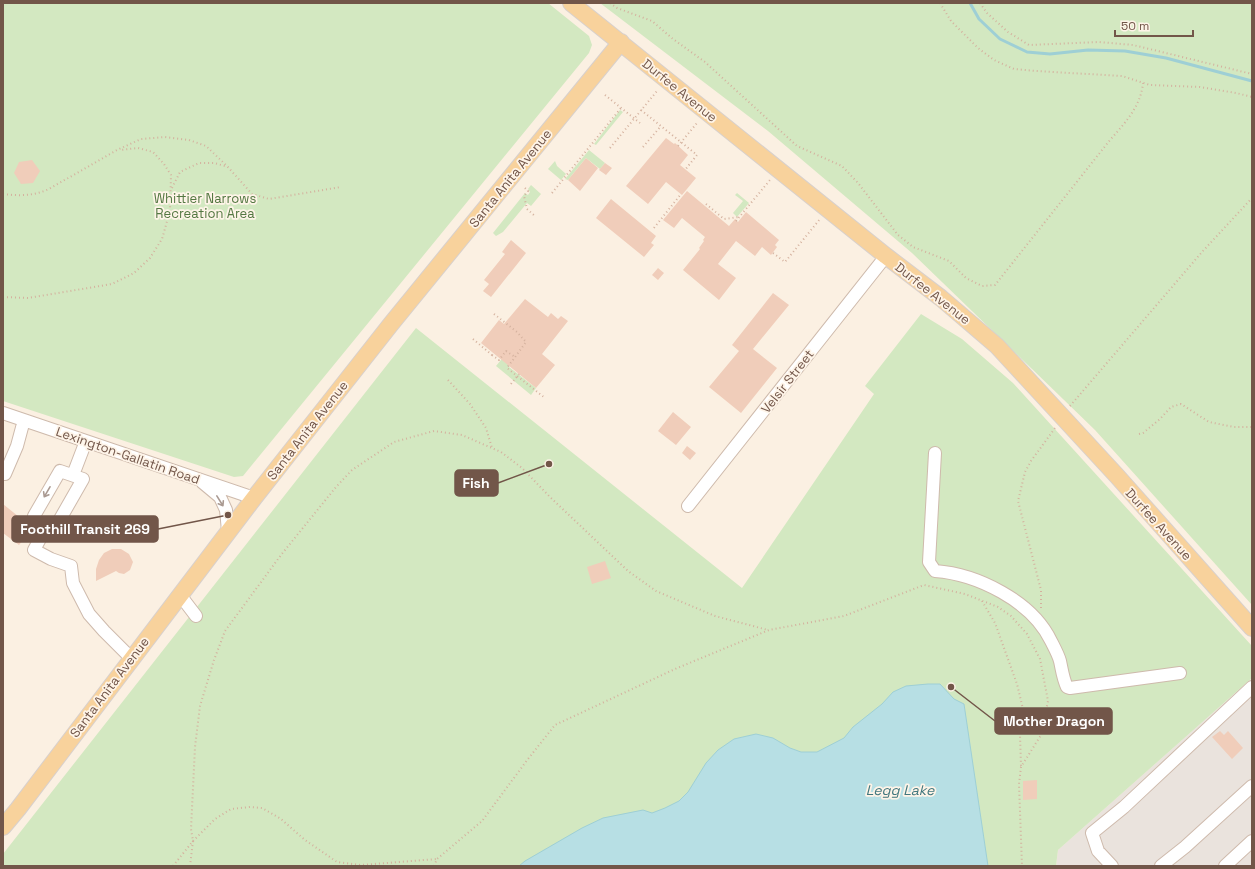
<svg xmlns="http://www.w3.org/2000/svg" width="1255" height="869" viewBox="0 0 1255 869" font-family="'Space Grotesk',sans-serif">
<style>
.industrial{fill:#eae3dd}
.green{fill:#d3e8c1}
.water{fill:#b7dfe4;stroke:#9ecfd5}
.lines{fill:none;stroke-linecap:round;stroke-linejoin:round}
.stream{stroke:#9ecfd5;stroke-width:3}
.building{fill:#f0cdba}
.minor-casing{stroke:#cebaac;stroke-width:14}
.major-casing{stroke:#d8d0cc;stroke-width:18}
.path{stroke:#d4b19e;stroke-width:2;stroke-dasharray:1 3;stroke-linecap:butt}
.minor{stroke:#fff;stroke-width:12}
.major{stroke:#f8d29c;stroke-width:16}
.oneway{stroke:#aa9a92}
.labels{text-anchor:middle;stroke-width:3.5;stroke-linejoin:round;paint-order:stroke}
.street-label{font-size:13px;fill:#725649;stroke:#fef4e8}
.park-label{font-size:13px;fill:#547842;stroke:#fef4e8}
.water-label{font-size:14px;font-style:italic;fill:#41777e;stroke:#fef4e8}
.leader{fill:none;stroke:#725649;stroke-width:1.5}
.callout-dot{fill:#725649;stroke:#fef4e8;stroke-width:1.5}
.callout{fill:#725649;stroke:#725649;stroke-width:1.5}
.callout-label{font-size:14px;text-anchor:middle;font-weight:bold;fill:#fff}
</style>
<rect width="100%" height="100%" fill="#fbf0e2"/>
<path class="industrial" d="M1252 678V866H1056L1058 850Z"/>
<path class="green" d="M3 3H548L589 36 592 45 589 53 243 476 234 477 3 401Z
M600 3H1252V605L1095 430 912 253 768 131Z
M620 110 623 112 596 145 594 144Z
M589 150 605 163 600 169 586 158 568 180 565 179Z
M555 161 557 166 566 174 561 180 548 169Z
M531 185 541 194 531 206 527 203 503 232 496 236 493 233 525 193 528 195 530 192 528 189Z
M737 193 749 203 737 217 733 213 743 201 735 195Z
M921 314 962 339 1013 383 1252 646V678L1058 850 1056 866H3V854L416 328 742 588 874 394 865 386Z
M505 355 509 367 536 388 531 395 496 366Z"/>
<path class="water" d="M928 684H940L954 699 964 704 988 866H519L525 861 582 828 603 818 643 810 652 813 665 808 679 801 688 792 706 763 718 750 734 739 756 734 773 738 790 748 801 752H817L844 738 853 727 882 704 893 692 906 686Z"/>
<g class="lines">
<path class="stream" d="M970 3 979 19 1000 39 1027 52 1050 54 1088 50 1125 51 1166 58 1252 81"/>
</g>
<path class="building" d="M666 138 674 144 675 143 688 155 680 165 696 178 682 195 666 182 648 204 626 186Z
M586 158 598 168 580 191 568 180Z
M32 160 40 171 33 183 21 184 14 173 19 162Z
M605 163 612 168 606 175 599 170Z
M687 191 729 226 735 219 738 222 746 212 779 240 775 245 777 247 771 255 762 247 755 256 736 241 718 264 736 278 719 300 683 270 700 249 699 248 704 241 703 240 705 237 682 218 674 228 663 220Z
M611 199 656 236 651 243 654 245 644 257 596 218Z
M511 240 526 253 491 297 483 291 489 284 484 280 505 254 502 252Z
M658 268 664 273 658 280 652 275Z
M773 293 789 305 753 349 777 368 741 413 709 387 739 351 732 345Z
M525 299 548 317 551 313 558 319 561 316 568 321 542 354 555 365 536 388 481 343 499 320 504 324Z
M673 412 691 427 676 445 658 431Z
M687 446 696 453 690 460 682 453Z
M3 504 29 525 32 529 19 545 3 533Z
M112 549H121L129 554 133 562 130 570 124 574 119 573 116 571 96 581V569L99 560 104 553Z
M605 561 611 578 592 584 587 567Z
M1220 731 1224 735 1228 731 1243 748 1232 759 1212 737Z
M1037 780V799L1023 800V781Z"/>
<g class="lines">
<g class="minor-casing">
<path id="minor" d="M3 413 254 498
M935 453 929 562 935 571C977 574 1032 601 1051 641 1054 647 1058 654 1060 661 1062 670 1063 679 1067 687L1070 688 1180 673
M3 474H5L17 446 24 420
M73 475 86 441
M202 482 220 497 226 510 228 531
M688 506 886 256
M42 535 52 532 55 528 83 479 60 471 34 516 42 535 34 550 51 559 71 566 73 583 89 614 104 631 131 658
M180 595 196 616
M1112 866 1098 851 1092 833 1124 807 1252 687
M1161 866 1185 847 1252 786
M1225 866 1252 841"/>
</g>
<g class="major-casing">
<path id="major" d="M571 3 886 256 941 298 997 346 1117 476 1252 628
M3 827 18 809 254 498 391 324 621 42"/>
</g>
<path class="path" d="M610 3 617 8 652 21 673 39 705 62 797 146 842 166 858 183 898 235 913 247 949 261 966 278 982 286 995 285 1110 140C1125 123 1141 106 1143 83
M940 3 951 21 978 48 994 60 1014 69 1036 71 1122 76 1150 85 1200 87 1236 93 1252 97
M980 3 987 13 1008 32 1029 45 1099 42 1133 45 1252 74
M605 95 640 123
M641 110 697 155 685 170
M678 146 697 123
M643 147 661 126
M610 148 657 91
M172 188 180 172 199 163H214L225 166
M525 188 528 191 524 196 527 209 536 217
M552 193 621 108
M3 194C19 196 34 196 49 189L117 150 141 139 165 137 189 140 206 146 227 166 252 194 269 199 341 187
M706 204 724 219 739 217
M736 221 770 180
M654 228 681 194
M773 253 785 262 820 219
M3 297 28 298 112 284 134 273 150 258 162 239 170 211 171 175 164 164 153 152 138 148 120 150
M494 314 517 332 526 342 507 368 545 398
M473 339 492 355 494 353
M492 355 499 360 506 351 515 357
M448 380 470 404 486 428 492 448
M511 384 519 374
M1070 406 1202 252 1252 198
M1139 434 1143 433 1160 419 1171 407 1181 404 1209 422 1234 427H1252
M982 601 995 623 1017 684 1023 709 1020 735 1021 766
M1041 608V590L1018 501 1025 472 1031 461 1055 428
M173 866 193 841 215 819 231 809 250 807 262 808 281 819 305 840 337 862 361 865 437 859
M190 866 193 841 191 829 195 747 200 706 214 660 225 631 281 555 336 487 352 470 394 442 434 431 462 435 501 452 522 468 549 496 628 571 656 591 715 616 768 630
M434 866 437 859 482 821 528 759 555 725 675 669 769 630 844 616 924 585 965 594 998 607 1011 616 1027 634 1040 659 1048 701 1041 735 1021 767 1019 784 1022 866"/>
<use href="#minor" class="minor"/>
<use href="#major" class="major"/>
</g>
<defs><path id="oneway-shaft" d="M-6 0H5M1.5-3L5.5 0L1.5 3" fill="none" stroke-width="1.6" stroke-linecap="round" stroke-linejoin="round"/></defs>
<g class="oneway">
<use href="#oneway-shaft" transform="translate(47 492) rotate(120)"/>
<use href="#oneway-shaft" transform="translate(220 501) rotate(58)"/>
</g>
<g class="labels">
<g class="street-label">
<text transform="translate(680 90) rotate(39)" y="5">Durfee Avenue</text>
<text transform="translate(510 178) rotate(-51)" y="5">Santa Anita Avenue</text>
<text transform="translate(933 293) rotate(38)" y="5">Durfee Avenue</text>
<text transform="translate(787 381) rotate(-52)" y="5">Velsir Street</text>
<text transform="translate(307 430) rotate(-52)" y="5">Santa Anita Avenue</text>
<text transform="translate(128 455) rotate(19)" y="5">Lexington-Gallatin Road</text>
<text transform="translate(1159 524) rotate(48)" y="5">Durfee Avenue</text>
<text transform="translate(109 687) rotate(-53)" y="5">Santa Anita Avenue</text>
</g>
<g class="park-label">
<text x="205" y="203">Whittier Narrows<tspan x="205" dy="15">Recreation Area</tspan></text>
</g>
<g class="water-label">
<text x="900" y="795">Legg Lake</text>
</g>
</g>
<path class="leader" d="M549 464L498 483M228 515L158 529M951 687L995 721"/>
<g class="callout-dot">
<circle cx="549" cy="464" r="4"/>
<circle cx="228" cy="515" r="4"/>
<circle cx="951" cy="687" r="4"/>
</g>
<g class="callout">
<rect x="455" y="470" width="43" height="26" rx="4"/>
<rect x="12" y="516" width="146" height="26" rx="4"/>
<rect x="995" y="708" width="117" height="26" rx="4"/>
</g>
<g class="callout-label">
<text x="476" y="488">Fish</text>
<text x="85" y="534">Foothill Transit 269</text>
<text x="1054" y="726">Mother Dragon</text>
</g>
<rect width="1255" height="869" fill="none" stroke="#725649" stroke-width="8"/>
<path d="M1115 30v6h78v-6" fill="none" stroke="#725649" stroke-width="2"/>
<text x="1121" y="30" font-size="12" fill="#725649" stroke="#fef4e8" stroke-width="3" paint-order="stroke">50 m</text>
</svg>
